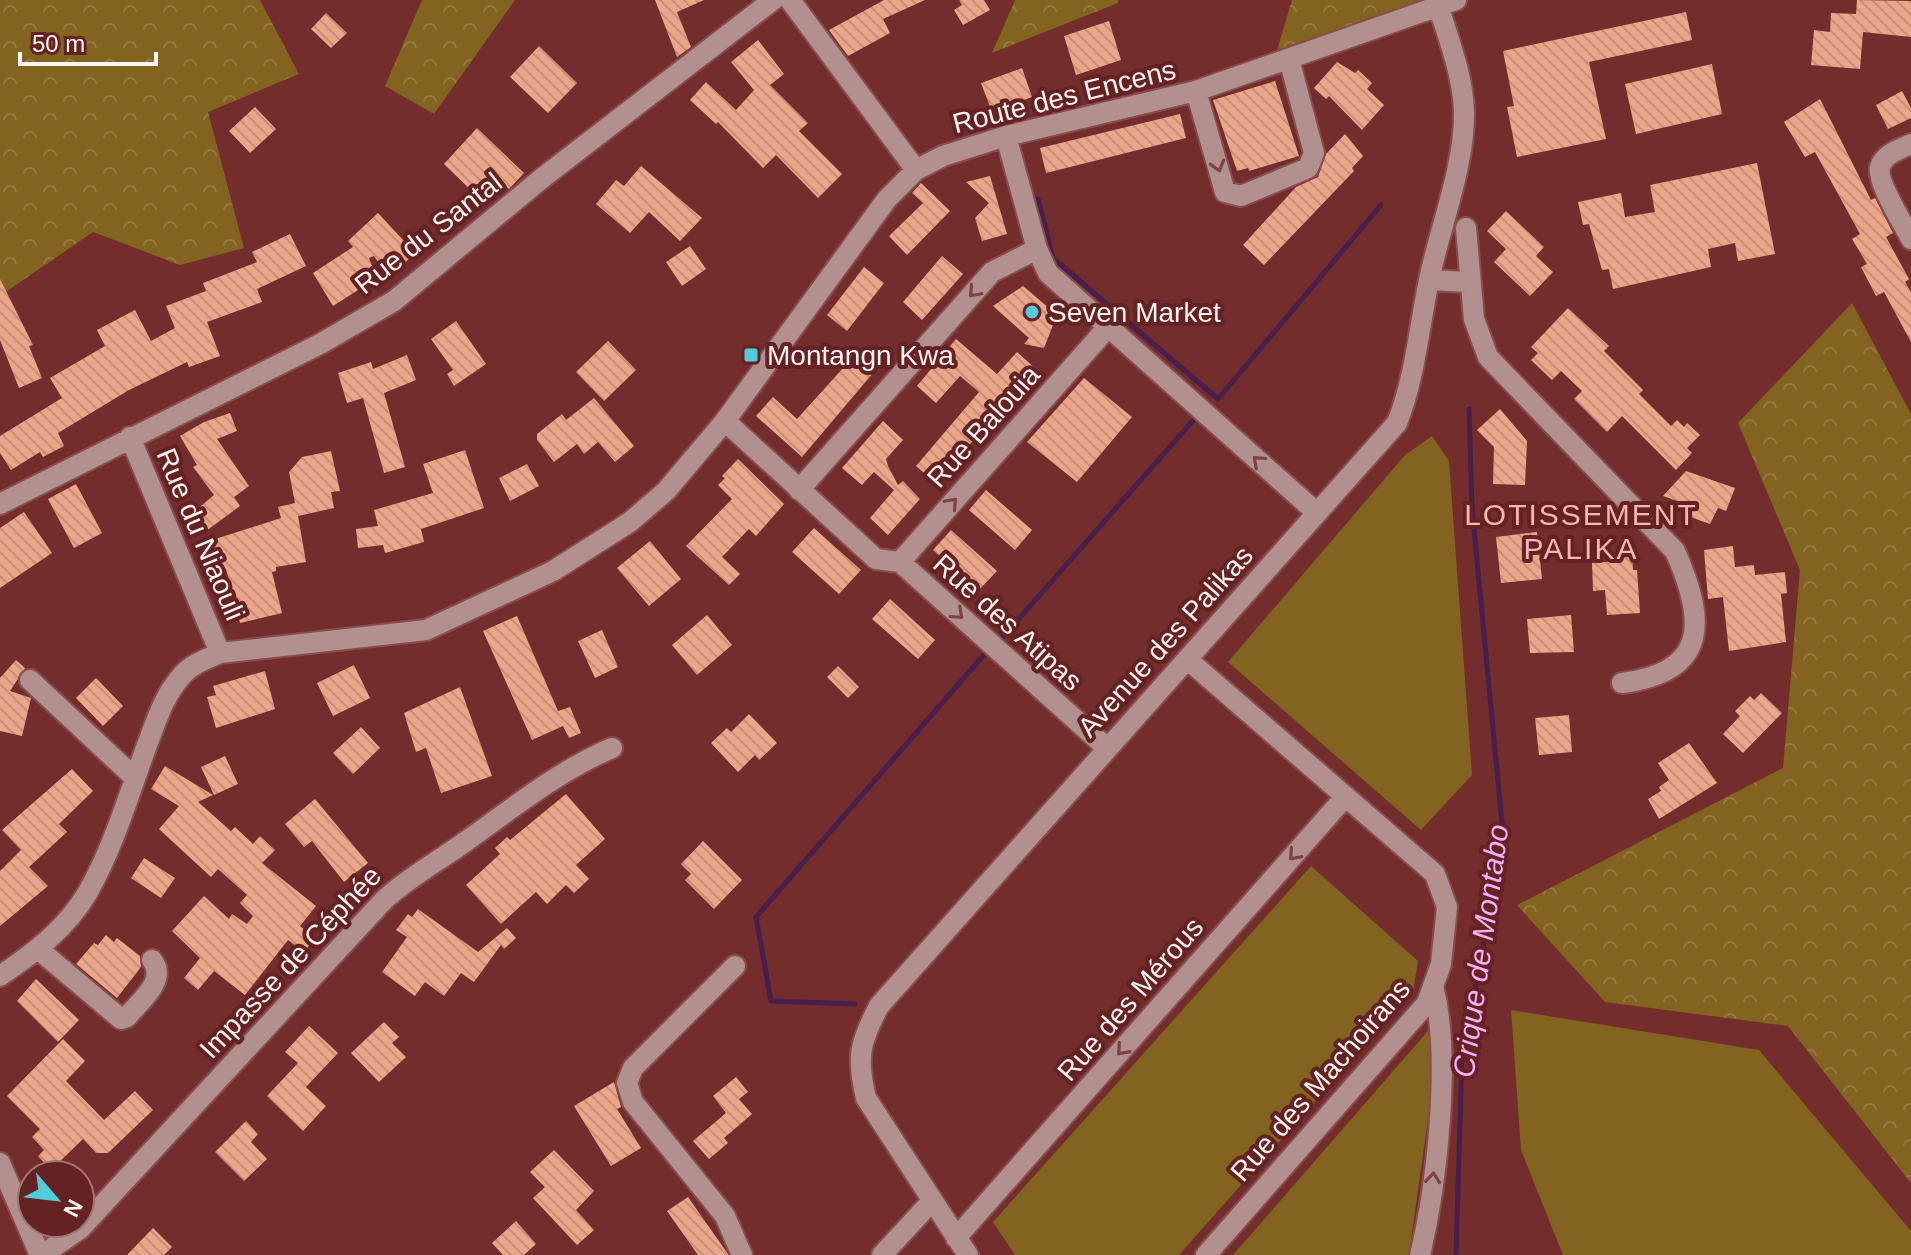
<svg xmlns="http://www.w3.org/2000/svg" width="1911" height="1255" viewBox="0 0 1911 1255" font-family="Arial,sans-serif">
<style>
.grass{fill:#82631f}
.forest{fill:url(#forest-crowns)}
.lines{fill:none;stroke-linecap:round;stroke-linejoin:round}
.stream{stroke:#471e4c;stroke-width:5}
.building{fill:url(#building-back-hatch)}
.minor-casing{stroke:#884d4c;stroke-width:24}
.minor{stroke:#b2908e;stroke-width:20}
.oneway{stroke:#7c4342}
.poi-dot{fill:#52ccd6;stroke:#652222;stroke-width:3}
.labels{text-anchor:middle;stroke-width:8;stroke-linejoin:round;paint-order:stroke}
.street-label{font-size:28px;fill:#fbf2f1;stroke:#652222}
.poi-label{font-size:28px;fill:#fbf2f1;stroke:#652222;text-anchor:start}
.neighbourhood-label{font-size:30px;letter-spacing:2px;fill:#f7b4b0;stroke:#652222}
.water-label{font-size:30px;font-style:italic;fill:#f3b1fb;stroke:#652222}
</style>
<defs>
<pattern id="forest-crowns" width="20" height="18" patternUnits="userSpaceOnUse" patternTransform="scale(2)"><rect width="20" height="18" fill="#82631f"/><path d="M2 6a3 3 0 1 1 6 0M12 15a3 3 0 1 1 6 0" fill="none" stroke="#957a40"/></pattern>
<pattern id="building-back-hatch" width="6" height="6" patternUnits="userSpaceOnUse" patternTransform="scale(2)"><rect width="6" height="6" fill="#eba689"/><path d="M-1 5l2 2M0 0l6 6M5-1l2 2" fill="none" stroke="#c38f79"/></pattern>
</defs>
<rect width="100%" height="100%" fill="#722d2c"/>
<path class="grass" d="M1432 436 1449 461 1472 775 1421 830 1228 662 1405 455Z
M1311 866 1418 961 1413 991 1179 1255H1015L993 1222Z
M1511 1010 1759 1050 1911 1231V1255H1563L1521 1150Z
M1428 1031 1435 1069 1409 1255H1233Z"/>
<path class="forest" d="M0 0H260L299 74 208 112 244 248 180 265 93 232 0 296Z
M422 0H515L434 114 385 86Z
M1015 0H1118V3L992 53Z
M1292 0H1425L1277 50Z
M1852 303 1911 414V1183L1788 1026 1605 1002 1517 905 1783 768 1800 570 1738 423Z"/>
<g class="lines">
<path class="stream" d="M1038 199 1053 258 1218 399 1381 205
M1001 639 1197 416
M855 1004 771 1001 756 917 989 649
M1456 1255 1462 1056 1500 860 1502 823 1472 508 1469 409"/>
</g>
<path class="building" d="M655 0H704L677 12 691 47 677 57Z
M884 0H925L883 19 890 33 848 56 829 30Z
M959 0H984L990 10 963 25 954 10 962 5Z
M1857 0 1911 1V37L1863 32 1860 69 1811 65 1814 30 1830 32 1831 13 1856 14Z
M1686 12 1692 40 1589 62 1606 139 1517 157 1507 107 1514 106 1503 51Z
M326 13 347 33 331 48 311 29Z
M1109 21 1121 60 1076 75 1064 36Z
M758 40 784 74 770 85 808 123 799 131 842 174 818 198 776 155 763 168 718 122 716 124 690 100 706 82 736 110 754 90 731 62Z
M539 46 577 83 548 113 510 77Z
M1337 62 1355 73 1358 70 1372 83 1367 89 1384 105 1362 130 1329 96 1326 99 1314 88Z
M1712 64 1722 114 1636 134 1625 84Z
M1022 68 1032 97 992 112 981 83Z
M1275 81 1299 156 1249 171 1248 168 1237 171 1213 100Z
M1902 91 1911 108V118L1888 129 1876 105Z
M1820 99 1871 200 1875 198 1893 233 1886 237 1909 279 1905 282 1911 292V342L1884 292 1876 296 1861 267 1867 264 1852 239 1860 234 1815 152 1805 157 1784 122Z
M255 107 276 129 250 153 229 131Z
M1180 114 1186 138 1046 173 1040 148Z
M477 128 524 173 509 189 497 178 479 198 444 164Z
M1345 134 1363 156 1352 168 1354 171 1264 265 1243 245 1296 187 1318 177 1326 154Z
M1757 163 1775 254 1738 261 1735 243 1708 249 1711 267 1613 289 1609 269 1602 270 1589 224 1583 225 1578 202 1621 193 1625 217 1655 212 1650 185Z
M641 166 702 218 680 241 649 212 630 233 596 204 616 180 624 186Z
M990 176 1007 234 982 241 975 218 989 203 966 182Z
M921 183 950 211 907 255 889 236 923 203 912 193Z
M1506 211 1544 247 1536 256 1553 272 1530 296 1494 262 1506 249 1487 231Z
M378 213 415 253 389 278 374 256 369 258 377 278 333 306 313 273 353 247 348 241Z
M290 234 306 266 257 289 262 302 207 322 220 356 189 367 187 362 129 390 58 433 64 446 43 457 40 452 11 470 0 453V436L62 398 50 378 105 346 97 330 135 310 151 341 175 328 166 306 206 291 203 283 257 262 252 252Z
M690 246 706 269 682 286 666 262Z
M942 256 963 274 922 320 903 302Z
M864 267 884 283 847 331 827 315Z
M0 279 33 345 29 346 42 378 19 388 0 340Z
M1023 286 1057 315 1044 348 1024 344 1029 338 993 306Z
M1568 308 1609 346 1604 351 1643 390 1639 394 1671 426 1677 420 1684 427 1687 423 1700 435 1687 448 1692 453 1676 470 1622 416 1607 432 1574 399 1582 391 1561 371 1552 380 1531 360 1538 353 1531 347Z
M456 321 486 364 454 386 447 374 453 370 431 339Z
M956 339 997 374 1017 352 1036 369 936 483 916 466 979 392 960 376 936 403 917 386Z
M608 341 636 370 604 401 576 372Z
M407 355 416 380 384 393 405 467 384 473 363 398 347 403 338 373 371 362 373 369Z
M854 356 873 373 802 457 756 416 773 397 797 419Z
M1084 378 1132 417 1077 482 1027 442Z
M594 398 634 446 615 462 598 442 584 454 577 444 554 462 537 440V434L562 414 566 420Z
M1500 409 1527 441 1525 485 1493 484 1494 447 1477 430Z
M230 413 237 431 217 439 249 486 234 497 240 506 202 534 189 516 214 495 193 467 197 465 180 436 204 422Z
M883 421 903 440 886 459 888 466 898 485 903 481 920 499 888 535 870 518 894 490 874 472 862 485 842 468Z
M465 450 484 508 421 529 424 542 385 553 383 545 358 548 356 529 378 526 374 510 433 493 423 464Z
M331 451 340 491 331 492 334 508 298 516 306 562 276 567V571L272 572 282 613 240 623 226 569 214 573 204 547 209 545 206 542 281 518 278 507 295 503 289 472 302 457Z
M738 459 784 504 756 536 749 529 722 557 740 574 729 585 686 546 732 499 718 485 725 478 722 476Z
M527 464 539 486 510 501 499 478Z
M1686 471 1735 488 1726 511 1718 508 1710 524 1682 514 1686 504 1663 496Z
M76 484 102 533 74 548 48 499Z
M986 490 1032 530 1015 550 969 510Z
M24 512 52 553 0 588V528Z
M814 528 861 570 839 594 792 552Z
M951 530 997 571 978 591 933 550Z
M1537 532 1542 579 1501 583 1496 537Z
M650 541 681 579 649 606 617 568Z
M1733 546 1735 567 1754 565 1755 575 1785 572 1787 593 1781 594 1786 642 1729 651 1723 597 1708 599 1704 550Z
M1632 551 1633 570H1637L1640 613 1607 615 1605 590 1593 591 1592 563 1618 561V552Z
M890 599 935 640 918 659 872 619Z
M707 615 732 645 697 675 672 645Z
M1571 615 1574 652 1530 653 1527 619Z
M517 616 558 711 570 707 581 733 569 738 563 726 532 740 483 631Z
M602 630 618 667 595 678 578 641Z
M16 660 25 668 10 691 31 698 22 736 0 731V678Z
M354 665 370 698 333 716 317 683Z
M838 666 859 687 848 698 827 677Z
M265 671 275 709 216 728 207 697 216 695 213 686Z
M96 678 123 706 103 726 76 698Z
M460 687 492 776 441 793 426 748 416 752 404 713Z
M1761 693 1782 713 1743 753 1723 734 1740 716 1735 711 1750 696 1754 700Z
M749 714 777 743 759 760 755 755 738 772 711 743 727 728 731 732Z
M1569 715 1572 752 1539 755 1535 718Z
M361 727 380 748 353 774 333 753Z
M1689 743 1717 783 1659 819 1648 799 1661 791 1659 787 1669 780 1658 763Z
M225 756 238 784 214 795 201 767Z
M165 766 213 795 198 802 231 831 235 827 253 844 260 836 275 850 262 863 316 906 300 926 315 938 304 952 288 940 245 995 214 971 198 990 184 978 200 958 172 931 204 896 229 919 232 914 247 924 253 916 240 903 247 895 218 869 211 877 159 829 179 806 151 789Z
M72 769 93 791 59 824 67 832 29 867 48 886 0 926V871L21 850 2 830Z
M566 794 605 839 576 865 589 879 574 893 566 885 547 904 536 892 501 924 466 885 500 854 495 848 507 837 510 840Z
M315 799 368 863 344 882 312 841 304 847 285 824Z
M703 841 742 880 714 909 685 880 691 874 681 864Z
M144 858 175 878 161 898 131 878Z
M418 909 478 952 507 928 516 938 504 949 501 945 474 982 461 973 444 996 425 982 415 996 382 972 407 937 396 930 408 914 412 917Z
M106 935 114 942 117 938 140 956 141 967 117 998 76 964 94 943 98 945Z
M36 979 79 1020 58 1042 17 1001Z
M384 1022 399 1037 392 1043 406 1057 379 1082 351 1053Z
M309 1026 338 1053 306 1087 326 1106 303 1131 267 1096 298 1063 285 1052Z
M63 1039 85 1061 66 1081 104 1120 135 1091 153 1110 108 1153H96L83 1139 51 1170 38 1156 44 1150 32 1137 40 1129 7 1096Z
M736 1077 748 1092 739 1099 752 1114 724 1138 728 1143 709 1159 693 1141 726 1113 713 1096Z
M614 1082 621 1107 617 1109 641 1148 611 1166 574 1106Z
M246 1121 258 1134 251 1142 267 1159 244 1181 215 1152Z
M554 1150 594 1191 576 1210 594 1230 577 1245 533 1198 545 1187 530 1172Z
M688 1197 728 1254V1255H698L667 1211Z
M516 1221 536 1244 524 1255H503L492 1243Z
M153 1228 172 1247 164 1255H127Z"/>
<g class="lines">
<g class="minor-casing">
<path id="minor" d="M790 0 916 170
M1196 91 1225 192 1241 196 1308 168 1314 153 1289 59
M1006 136 1037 249 1048 273 1317 513
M1911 144C1900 149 1884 154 1880 167 1876 181 1904 225 1911 239
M1466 228 1474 319 1488 357 1675 551C1706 621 1709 672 1622 683
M1429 280 1469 282
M725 421 876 559 900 562 1107 748
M130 437 220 653
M799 490 992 272 1037 249
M0 504 320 344 394 301 541 179 773 0
M900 562 1108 327
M1187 659 1435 874 1447 907 1441 964 1427 1003 1206 1255
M30 680 135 778
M38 949 121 1019 127 1017C140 1001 168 980 152 960
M735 966 633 1068 627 1083 633 1102 725 1216 742 1255
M0 976C34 953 67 928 88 892 114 846 129 794 147 745 156 722 163 698 179 679 189 665 204 660 220 653L426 630 553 571 630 522 666 491 725 421 887 199 916 170 943 156 1006 136 1196 91 1456 0
M0 1163 40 1255
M956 1238 1345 797
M42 1255 80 1229 384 900C409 877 437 862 465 842 513 808 558 771 612 748
M882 1255 932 1201
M968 1255 866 1098C856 1057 860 1042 879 1006L1397 423C1415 378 1419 328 1429 280 1440 227 1465 165 1464 112 1463 76 1449 40 1438 5
M1420 1255C1437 1184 1451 1060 1434 990"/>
</g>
<use href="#minor" class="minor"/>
</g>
<defs><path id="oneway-chevron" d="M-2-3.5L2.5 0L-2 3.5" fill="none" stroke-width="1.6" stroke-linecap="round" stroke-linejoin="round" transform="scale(2)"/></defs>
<g class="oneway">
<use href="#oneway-chevron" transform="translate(1218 166) rotate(74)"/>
<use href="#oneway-chevron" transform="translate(974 292) rotate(132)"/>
<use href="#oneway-chevron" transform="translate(1258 461) rotate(-138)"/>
<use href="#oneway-chevron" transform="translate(952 503) rotate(-48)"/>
<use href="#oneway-chevron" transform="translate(958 614) rotate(42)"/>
<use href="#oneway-chevron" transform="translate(1294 855) rotate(131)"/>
<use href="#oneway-chevron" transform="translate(1122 1050) rotate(131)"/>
<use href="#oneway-chevron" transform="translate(1433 1178) rotate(-85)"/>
</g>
<g class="poi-dot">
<circle cx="1032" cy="312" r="8"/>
<rect x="743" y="347" width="16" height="16" rx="4"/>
</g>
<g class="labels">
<g class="street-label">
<text transform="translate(1064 96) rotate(-14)" y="10">Route des Encens</text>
<text transform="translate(428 233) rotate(-38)" y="10">Rue du Santal</text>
<text transform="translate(983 426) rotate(-48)" y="10">Rue Balouia</text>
<text transform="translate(201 534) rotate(67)" y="10">Rue du Niaouli</text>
<text transform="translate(1008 622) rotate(42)" y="10">Rue des Atipas</text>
<text transform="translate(1165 641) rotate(-48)" y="10">Avenue des Palikas</text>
<text transform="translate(290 962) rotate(-47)" y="10">Impasse de Céphée</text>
<text transform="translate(1130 999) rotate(-49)" y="10">Rue des Mérous</text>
<text transform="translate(1320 1080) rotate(-49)" y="10">Rue des Machoirans</text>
</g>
<g class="poi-label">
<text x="1048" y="322">Seven Market</text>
<text x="767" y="365">Montangn Kwa</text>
</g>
<g class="neighbourhood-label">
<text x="1581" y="525">LOTISSEMENT<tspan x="1581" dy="34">PALIKA</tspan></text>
</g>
<g class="water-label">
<text transform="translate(1481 951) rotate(-82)" y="10">Crique de Montabo</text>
</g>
</g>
<g transform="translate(56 1199) rotate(118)"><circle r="38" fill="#652222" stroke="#a17575" stroke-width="2"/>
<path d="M0-6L14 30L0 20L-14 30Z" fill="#52ccd6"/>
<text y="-12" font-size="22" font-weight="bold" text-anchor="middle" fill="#fbf2f1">N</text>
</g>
<path d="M20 52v12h136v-12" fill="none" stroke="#fbf2f1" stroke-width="4"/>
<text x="32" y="52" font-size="24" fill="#fbf2f1" stroke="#652222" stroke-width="6" paint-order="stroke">50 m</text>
</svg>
